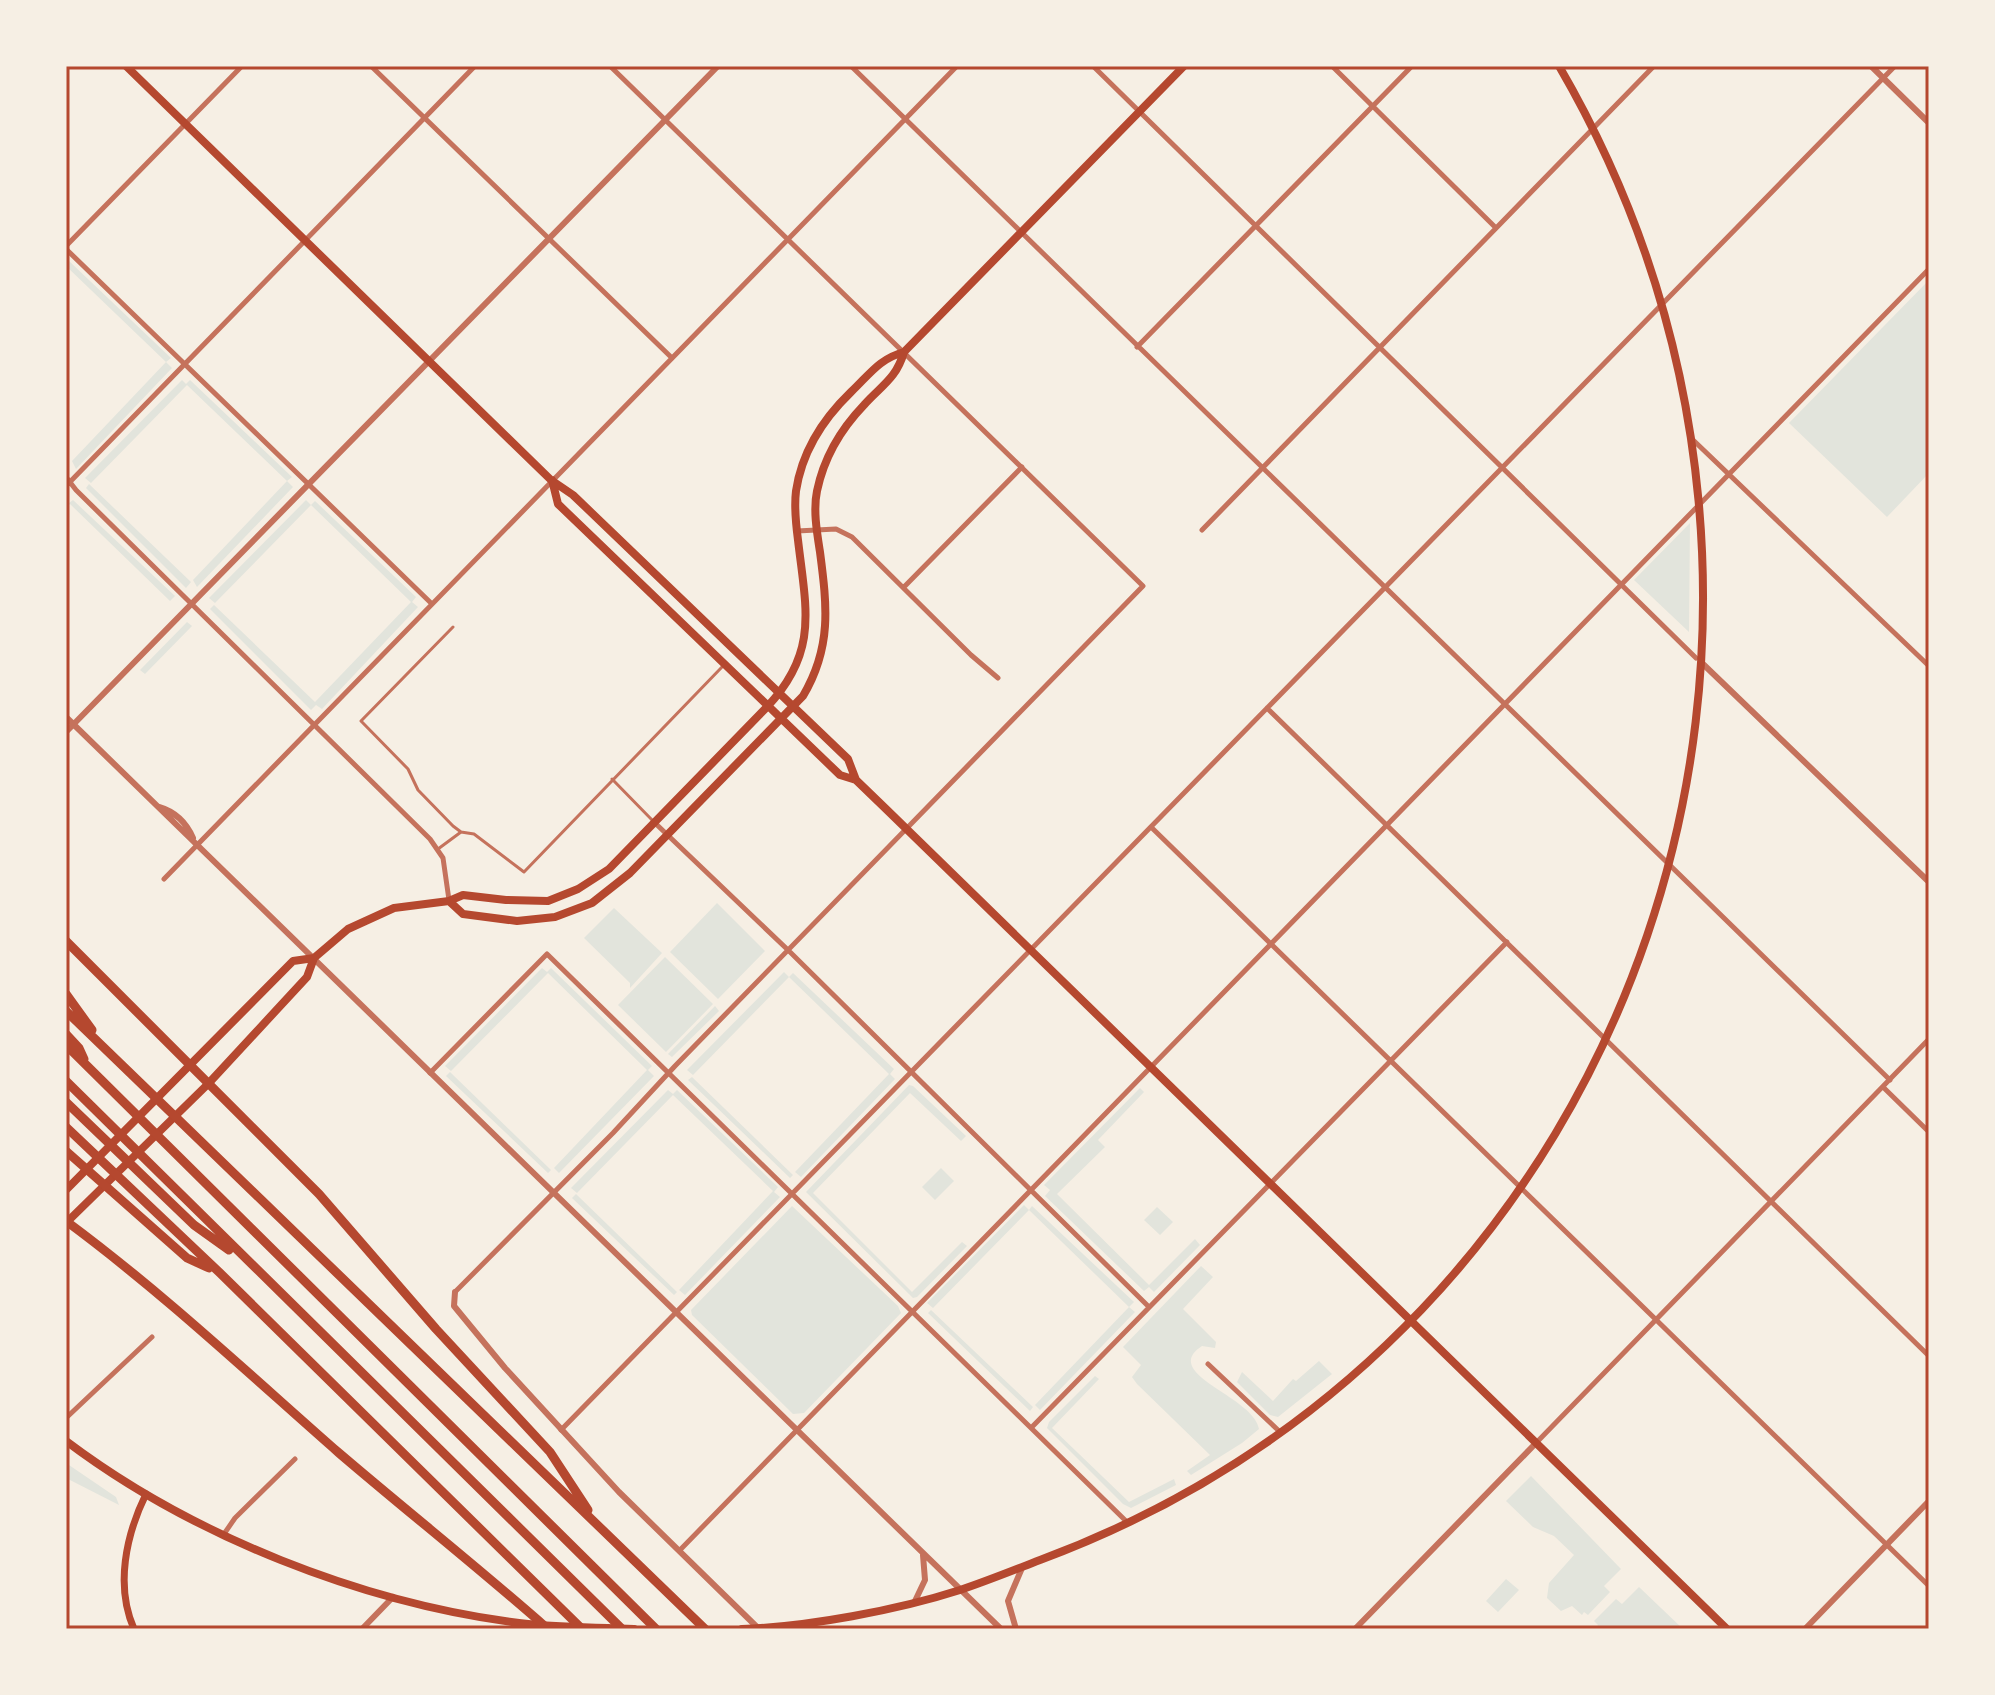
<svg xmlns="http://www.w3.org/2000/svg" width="1995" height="1695" viewBox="0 0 1995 1695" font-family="Manrope,sans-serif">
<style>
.green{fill:#e2e4dc}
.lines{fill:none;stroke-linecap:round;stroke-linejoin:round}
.service{stroke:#c5725c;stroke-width:3}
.minor{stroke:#c5725c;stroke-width:5}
.tertiary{stroke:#c5725c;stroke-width:6}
.secondary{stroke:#b5482f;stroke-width:7}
.primary{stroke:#b5482f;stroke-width:8}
.motorway{stroke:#b5482f;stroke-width:9}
.neatline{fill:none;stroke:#b5482f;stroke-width:3}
</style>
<rect width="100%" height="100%" fill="#f6efe4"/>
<path class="green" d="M69 261 171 358 166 362 172 368 76 469 72 461 166 362 66 266Z
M1929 280V473L1887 517 1789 423Z
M182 380 186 384 190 380 292 477 287 481 293 487 197 587 193 580 287 481 187 385 91 483 85 478Z
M89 484 191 582 186 588 86 488Z
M73 500 175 596 170 601 70 504 66 507V501L69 503Z
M306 500 311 505 315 501 416 597 412 602 418 607 322 709 316 705 311 710 210 609 214 605 315 702 411 602 311 505 215 603 209 598Z
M1690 523 1689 632 1634 580Z
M187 622 192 626 145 674 140 670Z
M717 903 765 951 718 999 670 952Z
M614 908 662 953 630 988V983L584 938Z
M665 957 713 1004 666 1052 618 1005Z
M542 968 547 972 551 968 652 1066 648 1070 654 1076 559 1173 554 1168 647 1070 548 973 451 1071 445 1066Z
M784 972 789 977 793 973 894 1069 890 1074 895 1079 801 1177 795 1172 889 1074 789 977 693 1075 687 1070Z
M715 1006 719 1011 672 1057 668 1054Z
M450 1072 551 1170 548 1173 446 1076Z
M692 1077 793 1175 790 1178 688 1080Z
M909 1085 913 1086 966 1136 961 1141 910 1093 813 1193 912 1292 962 1242 967 1246 917 1297 913 1298 806 1192Z
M1140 1088 1144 1092 1098 1140 1105 1147 1057 1194 1149 1285 1195 1239 1200 1245 1154 1292 1149 1287 1144 1291 1045 1196 1050 1190 1044 1185Z
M668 1090 673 1094 677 1090 778 1187 774 1192 780 1197 685 1295 679 1290 773 1191 673 1095 577 1193 571 1188Z
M941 1168 954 1181 935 1200 922 1187Z
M576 1194 677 1292 674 1295 572 1198Z
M1024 1205 1029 1210 1032 1206 1134 1302 1129 1307 1135 1312 1040 1410 1035 1405 1129 1307 1029 1210 933 1308 927 1303Z
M792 1206 898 1306 901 1313 804 1413 793 1414 692 1315 691 1310Z
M1157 1207 1173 1222 1160 1235 1144 1220Z
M1201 1266 1213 1277 1183 1309 1216 1342 1215 1348 1202 1346C1159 1374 1254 1396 1259 1429L1242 1443 1191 1475 1187 1471 1210 1455 1137 1384 1132 1377 1141 1365 1123 1347Z
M931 1310 1033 1407 1030 1411 928 1313Z
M1319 1361 1332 1374 1278 1417 1270 1415 1237 1382 1242 1372 1273 1401 1293 1379 1296 1381Z
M1095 1376 1099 1379 1052 1428 1129 1502 1174 1479 1176 1485 1131 1508 1123 1504 1047 1428 1049 1422Z
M66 1463 116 1497 119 1505 66 1478Z
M1531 1476 1621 1569 1604 1586 1610 1592 1588 1615 1584 1612 1582 1615 1572 1606 1561 1611 1547 1598 1549 1583 1574 1555 1554 1536 1533 1527 1506 1501Z
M1506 1579 1519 1590 1498 1612 1486 1601Z
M1639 1587 1683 1629 1596 1628 1598 1625 1594 1621 1616 1599 1622 1604Z"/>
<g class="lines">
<path class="service" d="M453 627 361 721 408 769 418 790 453 826 461 832 474 834 524 872 722 667
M612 779 654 822
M438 849 461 832"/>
<path class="minor" d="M371 66 672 358
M851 66 1890 1080
M1093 66 1696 658
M1332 66 1496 228
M66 246 242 66
M66 249 432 604
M1137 347 1412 66
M1692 439 1929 666
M66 477 76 490 430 839 443 858 449 900
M66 486 475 66
M1202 530 1654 66
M797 531 836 529 852 537 971 655 998 678
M904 587 1022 467
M1267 708 1929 1356
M655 823 788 950 1149 1307
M1151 827 1929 1586
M164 879 957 66
M430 1073 547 954 1128 1523
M1883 1087 1929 1132
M455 1292 613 1133 675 1066 1143 586 610 66
M1208 1364 1279 1431
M66 1418 152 1337
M1031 1428 1507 942
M561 1430 1895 66
M1536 1443 1929 1039
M224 1534 235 1518 295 1459
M680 1550 1929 269"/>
<path class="tertiary" d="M1871 66 1929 123
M1703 664 1929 882
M66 717 1001 1629
M66 732 718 66
M159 807C176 812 186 822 193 838
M455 1292 454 1306 505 1368 619 1492 758 1628
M915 1601 925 1580 923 1555
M362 1629 393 1597
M1016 1629 1008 1601 1022 1568
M1355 1629 1536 1443
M1805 1629 1929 1501"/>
<path class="secondary" d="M134 1629C115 1586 126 1535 146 1494"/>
<path class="primary" d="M126 66 551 480 573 495 848 759 856 780 885 808 1727 1629
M552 480 558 504 840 775 856 780
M449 901 463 914 517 921 555 917 592 903 630 873 803 696C832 647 827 606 820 552 817 533 813 510 817 491 824 457 840 430 864 405 882 385 896 379 904 352L1184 66
M66 1190 293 961 314 958
M66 1223 208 1084 307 977 314 958 348 929 394 908 449 901 463 895 506 900 548 901 578 889 609 869 767 707C819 652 806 609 798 540 796 525 794 507 796 491 802 451 823 419 851 392 870 374 879 359 904 352
M66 1441C192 1536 362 1603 519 1623 557 1628 596 1627 634 1629
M742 1629C807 1627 898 1610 960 1590 987 1581 1014 1570 1040 1560 1646 1335 1880 618 1559 66"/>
<path class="motorway" d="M66 941 319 1194 436 1329 550 1452 588 1510
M66 994 92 1030
M66 1011 705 1629
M66 1034 79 1048 84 1059
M66 1045 656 1629
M66 1081 622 1629
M66 1102 194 1225 229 1250
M66 1127 220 1273 582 1629
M66 1151 187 1258 209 1268
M66 1221C162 1292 249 1374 339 1453 408 1512 480 1569 548 1629"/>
</g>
<rect width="1995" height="1695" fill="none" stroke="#f6efe4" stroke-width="136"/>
<rect x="68" y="68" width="1859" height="1559" class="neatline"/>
</svg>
